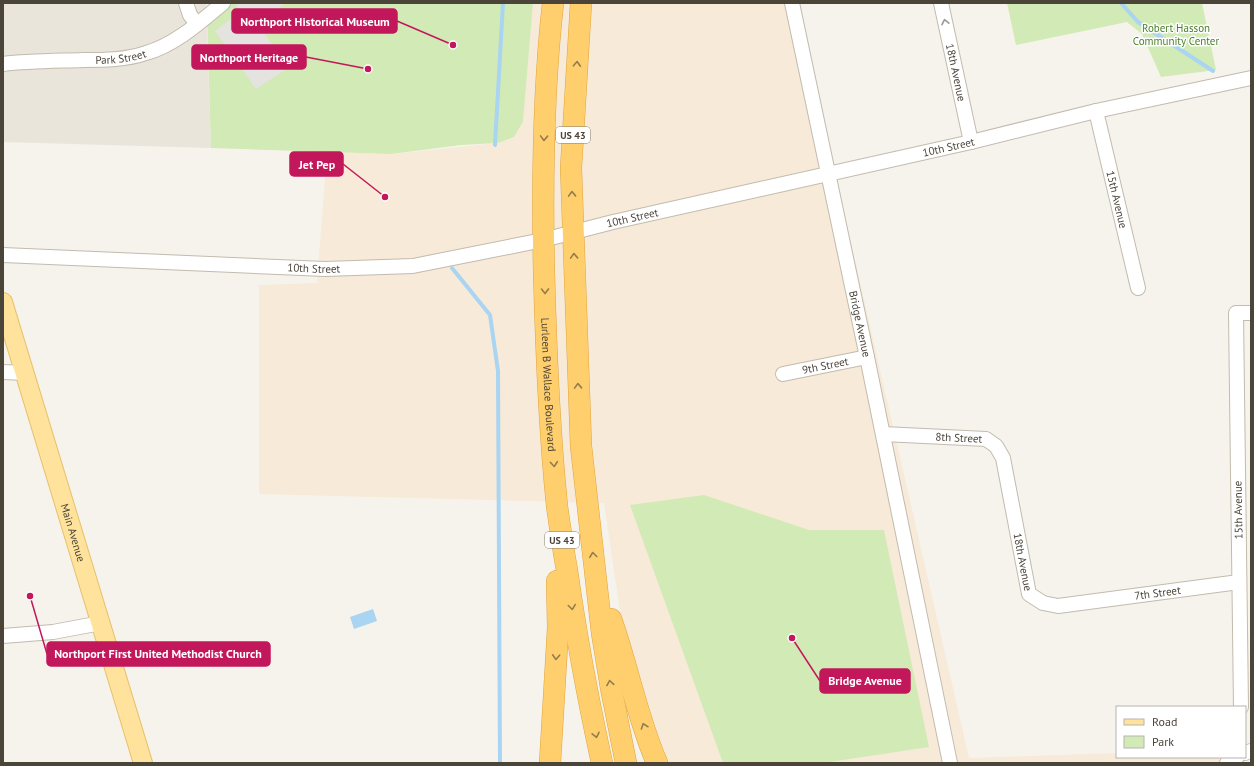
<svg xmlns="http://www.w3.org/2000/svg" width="1254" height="766" viewBox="0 0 1254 766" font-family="'PT Sans',sans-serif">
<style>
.residential{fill:#eae5da}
.commercial{fill:#f7ead8}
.green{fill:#d2eab5}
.parking{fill:#e5e3e0}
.water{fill:#a9d4f2}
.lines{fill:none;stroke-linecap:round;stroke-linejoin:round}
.stream{stroke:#a9d4f2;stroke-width:4}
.minor-casing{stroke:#c2bbae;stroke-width:16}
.major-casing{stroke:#e6c16a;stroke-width:20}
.highway-casing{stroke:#e0a43c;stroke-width:22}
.minor{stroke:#fff;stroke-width:14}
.major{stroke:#ffe39c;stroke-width:18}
.highway{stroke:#ffcf6e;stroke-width:21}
.oneway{stroke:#9c9892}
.oneway2{stroke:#937c4e}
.labels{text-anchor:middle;stroke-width:3;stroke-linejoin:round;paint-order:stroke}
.shield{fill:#fff;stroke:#817c74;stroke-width:1}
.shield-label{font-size:10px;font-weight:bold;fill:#4b4439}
.park-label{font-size:11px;fill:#4a7f2a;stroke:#fff}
.street-label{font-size:11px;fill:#4b4439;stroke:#fff}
.leader{fill:none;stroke:#c2185b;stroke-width:1.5}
.callout-dot{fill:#c2185b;stroke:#fff;stroke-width:1.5}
.callout{fill:#c2185b;stroke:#c2185b;stroke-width:1.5}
.callout-label{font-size:12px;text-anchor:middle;font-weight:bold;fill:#fff}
</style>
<rect width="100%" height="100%" fill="#f6f3ec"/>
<path class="residential" d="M3 3H206L211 148 3 142Z"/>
<path class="commercial" d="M533 3H796L969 758 1117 753V757H1221L1222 763H665L632 692 604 503 259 494V285L317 283 327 152 391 154 498 143 514 137 523 122Z"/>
<path class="green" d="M223 3H533L523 122 514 137 498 143 461 145 391 154 211 148 207 16Z
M1007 3H1202L1216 70 1161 77 1142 34 1127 22 1016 45Z
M704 495 809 530H884L929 747 823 763H723L630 505Z"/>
<path class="parking" d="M235 3H285L258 24 288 68 256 89 215 31 240 12Z"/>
<path class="water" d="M373 609 377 621 354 629 350 617Z"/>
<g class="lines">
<path class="stream" d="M1121 3 1138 22 1213 71
M495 145 503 3
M452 268 490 315 498 371 500 763"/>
<g class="minor-casing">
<g id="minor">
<path d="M186 3 190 15 197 24"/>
<path id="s1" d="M792 3 867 357 950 763"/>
<path id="s2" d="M941 3 971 142"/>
<path id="s3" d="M3 64C29 61 56 61 83 60 104 60 126 60 146 53 175 45 200 22 223 3"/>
<path id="s4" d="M1096 111 1138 288"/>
<path id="s5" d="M3 255 325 269 413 266 543 240 613 222 971 142 1096 111 1251 78"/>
<path d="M3 372 25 373"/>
<path id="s6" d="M783 374 867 357"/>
<path id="s7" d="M883 434 986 439 996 446 1003 458 1029 594 1043 603 1058 606 1239 582"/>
<path d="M3 636 53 632 101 623"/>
<path d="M1241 707 1236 313H1251"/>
<path d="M1245 753 1251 751"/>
<path d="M1227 763 1237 757"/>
</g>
</g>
<g class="major-casing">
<g id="major">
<path id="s8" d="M3 302 143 763"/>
</g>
</g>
<g class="highway-casing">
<g id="highway">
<path id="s9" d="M553 3C543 92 542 182 544 272 546 350 549 428 557 506 560 527 563 549 567 570 576 635 588 699 602 763"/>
<path d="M581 3 571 168 581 446 602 633 611 688 626 763"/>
<path d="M611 619C628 667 637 717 657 763"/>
<path d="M550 763 558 628 557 581"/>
</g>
</g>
<use href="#minor" class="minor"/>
<use href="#major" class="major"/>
<use href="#highway" class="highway"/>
</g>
<defs><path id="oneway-chevron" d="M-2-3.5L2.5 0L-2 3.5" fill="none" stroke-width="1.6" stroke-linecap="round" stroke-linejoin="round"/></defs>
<use class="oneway" href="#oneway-chevron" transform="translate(945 22) rotate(-102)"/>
<g class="oneway2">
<use href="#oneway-chevron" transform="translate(577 64) rotate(-87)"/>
<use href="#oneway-chevron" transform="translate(544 138) rotate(92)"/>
<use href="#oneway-chevron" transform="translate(572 194) rotate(-92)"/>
<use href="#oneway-chevron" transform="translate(574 256) rotate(-92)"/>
<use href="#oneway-chevron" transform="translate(545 291) rotate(89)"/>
<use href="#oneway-chevron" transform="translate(578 386) rotate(-92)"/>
<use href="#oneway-chevron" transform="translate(554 464) rotate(85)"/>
<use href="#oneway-chevron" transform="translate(593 555) rotate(-97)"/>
<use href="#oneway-chevron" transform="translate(572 607) rotate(82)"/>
<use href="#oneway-chevron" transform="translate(556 657) rotate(93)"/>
<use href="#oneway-chevron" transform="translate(610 683) rotate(-99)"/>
<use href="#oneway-chevron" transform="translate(644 726) rotate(-109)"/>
<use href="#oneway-chevron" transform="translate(596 735) rotate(78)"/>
</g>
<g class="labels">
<g class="shield">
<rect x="556" y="127" width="34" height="16" rx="3"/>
<rect x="545" y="532" width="34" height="16" rx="3"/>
</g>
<g class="shield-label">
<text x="573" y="139">US 43</text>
<text x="562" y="544">US 43</text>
</g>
<g class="park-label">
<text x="1176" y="32">Robert Hasson<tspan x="1176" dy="13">Community Center</tspan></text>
</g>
<g class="street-label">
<text dy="4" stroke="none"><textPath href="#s3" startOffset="118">Park Street</textPath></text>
<text dy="4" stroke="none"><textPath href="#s2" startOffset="71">18th Avenue</textPath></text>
<text dy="4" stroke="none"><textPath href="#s5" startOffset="959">10th Street</textPath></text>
<text dy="4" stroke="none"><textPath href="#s4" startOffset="91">15th Avenue</textPath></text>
<text dy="4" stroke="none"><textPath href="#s5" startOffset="635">10th Street</textPath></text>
<text dy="4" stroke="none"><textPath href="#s5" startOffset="311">10th Street</textPath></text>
<text dy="4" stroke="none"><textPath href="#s1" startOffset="328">Bridge Avenue</textPath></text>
<text dy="4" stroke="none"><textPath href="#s6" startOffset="43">9th Street</textPath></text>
<text dy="4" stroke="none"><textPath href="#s9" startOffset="382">Lurleen B Wallace Boulevard</textPath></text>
<text dy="4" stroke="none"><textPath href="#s7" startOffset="76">8th Street</textPath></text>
<text transform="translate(1238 510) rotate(-91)" y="4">15th Avenue</text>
<text dy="4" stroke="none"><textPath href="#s8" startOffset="241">Main Avenue</textPath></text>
<text dy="4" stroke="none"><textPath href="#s7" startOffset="235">18th Avenue</textPath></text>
<text dy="4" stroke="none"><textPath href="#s7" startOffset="400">7th Street</textPath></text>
</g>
</g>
<path class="leader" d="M453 45L397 21M368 69L306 57M385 197L343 164M30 596L47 654M792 638L820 681"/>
<g class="callout-dot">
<circle cx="453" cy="45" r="4"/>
<circle cx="368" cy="69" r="4"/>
<circle cx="385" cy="197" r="4"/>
<circle cx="30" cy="596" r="4"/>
<circle cx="792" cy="638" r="4"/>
</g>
<g class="callout">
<rect x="232" y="9" width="165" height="24" rx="4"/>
<rect x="192" y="45" width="114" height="24" rx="4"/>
<rect x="290" y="152" width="53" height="24" rx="4"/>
<rect x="47" y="642" width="223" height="24" rx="4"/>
<rect x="820" y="669" width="90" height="24" rx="4"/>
</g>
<g class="callout-label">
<text x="315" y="26">Northport Historical Museum</text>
<text x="249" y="62">Northport Heritage</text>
<text x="317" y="169">Jet Pep</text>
<text x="158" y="658">Northport First United Methodist Church</text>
<text x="865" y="685">Bridge Avenue</text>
</g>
<rect width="1254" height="766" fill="none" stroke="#4b4439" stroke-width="8"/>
<rect x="1116" y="706" width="130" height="52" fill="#ffffff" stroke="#b7b4b0"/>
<rect x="1124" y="719" width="20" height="6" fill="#ffe39c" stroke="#b7b4b0"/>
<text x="1152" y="726" font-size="12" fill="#4b4439">Road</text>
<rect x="1124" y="736" width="20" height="12" fill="#d2eab5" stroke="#b7b4b0"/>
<text x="1152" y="746" font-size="12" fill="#4b4439">Park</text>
</svg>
